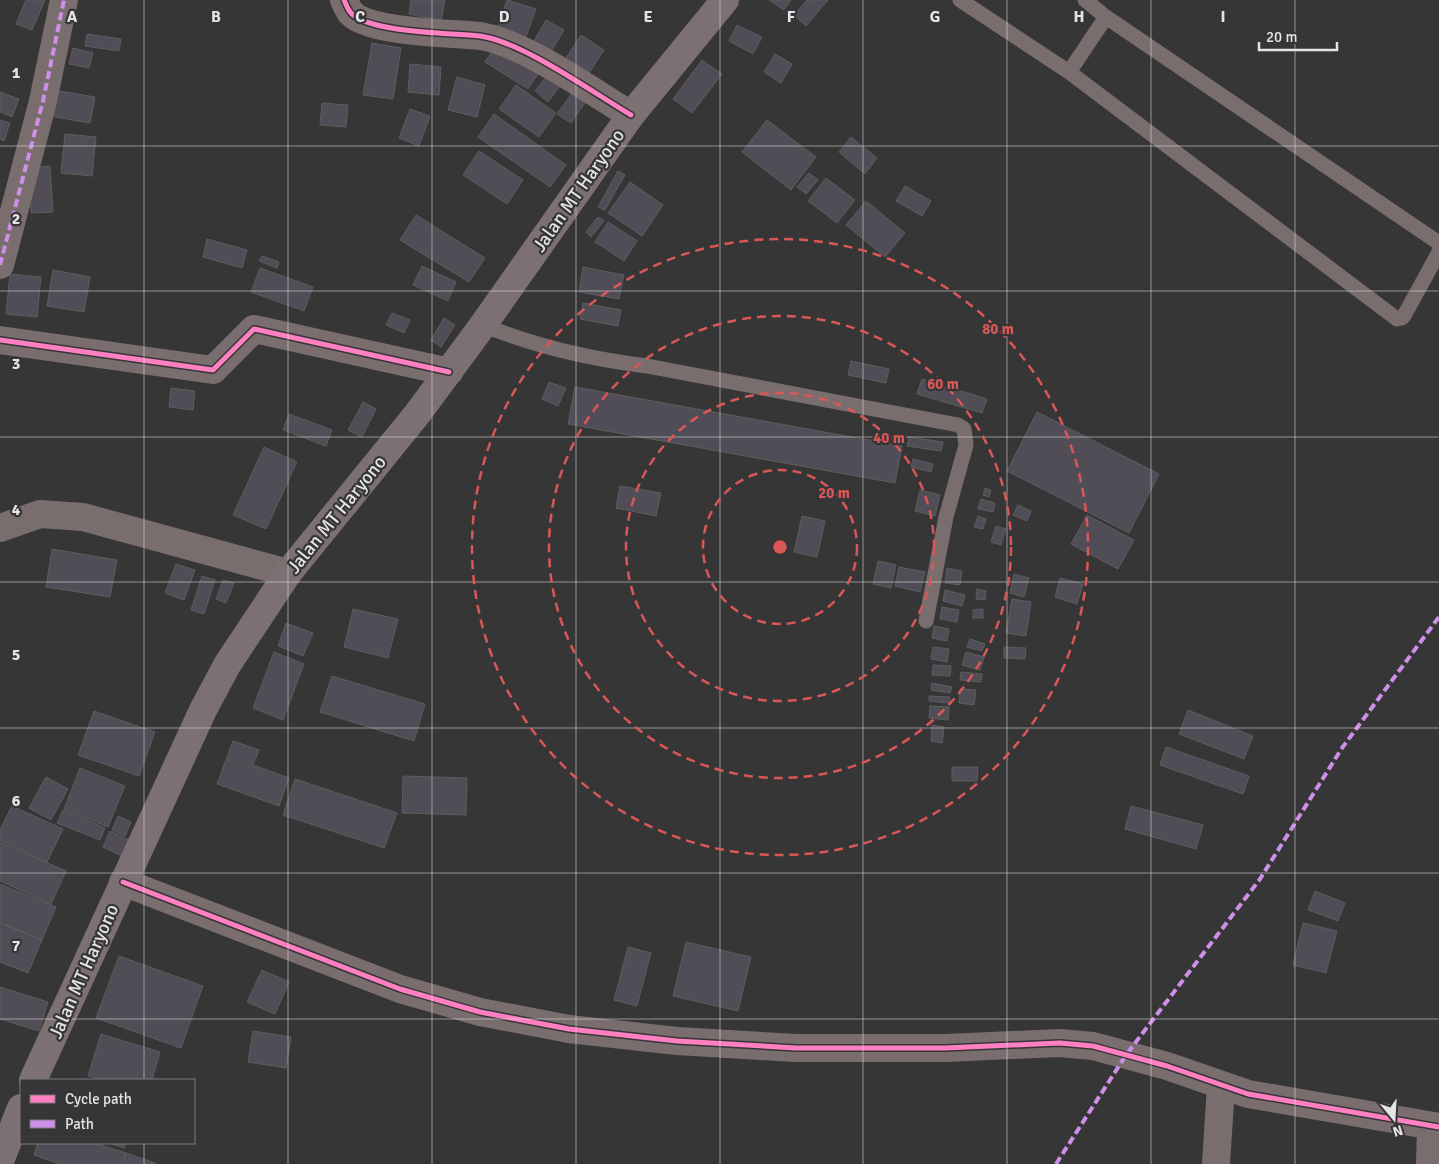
<svg xmlns="http://www.w3.org/2000/svg" width="1439" height="1164" viewBox="0 0 1439 1164" font-family="Signika,sans-serif">
<style>
.building{fill:#504d56;stroke:#5d5d5e}
.lines{fill:none;stroke-linecap:round;stroke-linejoin:round}
.lane{stroke:#7a6d6e;stroke-width:15}
.street{stroke:#7a6d6e;stroke-width:28}
.secondary{stroke:#7d7072;stroke-width:28}
.quiet{stroke:#ce8fe9;stroke-width:4;stroke-dasharray:8 4;stroke-linecap:butt}
.cycleway-casing{stroke:#363538;stroke-width:8}
.cycleway{stroke:#ff80c0;stroke-width:5}
.grid{fill:none;stroke:#e4e3e6;stroke-width:1;stroke-opacity:0.55}
.ring{fill:none;stroke:#da5758;stroke-width:2.5;stroke-dasharray:9 6}
.labels{text-anchor:middle;stroke-width:4.5;stroke-linejoin:round;paint-order:stroke}
.street-label{font-size:19px;fill:#e4e3e6;stroke:#363538}
.grid-label{font-size:16px;text-anchor:middle;font-weight:bold;fill:#e4e3e6;stroke:#363538;stroke-width:4.5;stroke-linejoin:round;paint-order:stroke}
.centre{fill:#da5758;stroke:#363538;stroke-width:2.5}
.ring-label{font-size:15px;text-anchor:middle;font-weight:bold;fill:#da5758;stroke:#363538;stroke-width:4.5;stroke-linejoin:round;paint-order:stroke}
</style>
<rect width="100%" height="100%" fill="#363637"/>
<path class="building" d="M26 0H45L32 30 16 24Z
M411 0H445L441 21 409 14Z
M507 0 536 9 524 42 496 32Z
M769 0H791L784 10Z
M807 0H828L806 26 794 15Z
M546 20 564 30 547 58 530 48Z
M737 25 762 37 753 54 729 41Z
M87 34 121 39 119 51 85 46Z
M581 35 604 50 587 76 564 61Z
M372 43 401 48 393 99 363 95Z
M495 47 538 74 528 89 485 62Z
M73 48 93 53 89 68 69 64Z
M775 54 792 64 781 83 764 72Z
M702 60 722 74 692 113 673 99Z
M410 64 441 67 439 95 408 92Z
M550 72 563 82 548 102 535 91Z
M457 77 485 85 477 117 448 110Z
M516 85 556 113 539 137 499 109Z
M54 90 95 97 90 123 50 116Z
M0 92 19 99 12 117 0 112Z
M572 93 585 103 571 123 557 114Z
M322 103 348 105 346 127 320 125Z
M410 109 430 116 419 146 399 138Z
M494 114 566 165 550 187 478 137Z
M0 120 10 123 4 141 0 139Z
M767 120 816 157 791 190 742 152Z
M65 134 96 137 92 176 61 173Z
M851 137 877 158 865 174 839 152Z
M479 151 523 180 507 204 463 175Z
M50 166 53 212 31 213 29 168Z
M618 171 625 175 605 210 598 207Z
M809 173 818 180 806 194 797 187Z
M826 178 855 200 837 223 808 201Z
M630 182 663 205 642 236 608 213Z
M905 186 931 201 922 216 896 201Z
M866 201 905 233 885 257 846 225Z
M416 215 485 258 469 282 400 240Z
M598 217 604 221 591 237 586 232Z
M608 222 637 241 624 261 595 242Z
M207 239 247 250 242 268 203 257Z
M262 256 279 262 277 268 259 261Z
M422 266 456 282 448 301 413 285Z
M583 267 624 275 619 299 579 292Z
M260 268 313 287 304 311 251 292Z
M53 270 90 277 84 312 47 306Z
M10 274 41 277 37 317 6 314Z
M583 303 621 310 618 326 580 319Z
M392 313 410 320 404 333 386 325Z
M444 318 455 325 441 347 431 340Z
M851 361 889 369 886 383 848 375Z
M922 379 987 399 982 413 917 394Z
M549 382 566 388 558 406 542 399Z
M575 387 902 446 895 483 568 424Z
M171 388 195 391 193 410 169 407Z
M363 402 376 409 362 437 348 430Z
M1037 412 1159 474 1129 533 1007 471Z
M289 414 332 430 326 446 283 430Z
M909 437 943 442 941 451 907 446Z
M264 447 297 462 266 529 233 515Z
M913 459 933 464 931 472 911 467Z
M620 486 661 493 656 516 616 508Z
M985 488 991 490 989 497 983 495Z
M920 490 940 495 935 516 915 511Z
M981 499 995 503 993 512 978 509Z
M1018 505 1031 511 1027 521 1013 515Z
M1087 515 1134 540 1118 569 1071 544Z
M802 516 825 521 817 557 794 552Z
M978 516 986 519 983 529 974 527Z
M996 526 1006 529 1001 545 991 542Z
M52 549 117 560 110 597 46 587Z
M878 561 896 565 891 588 873 584Z
M176 564 195 570 184 600 165 593Z
M899 567 925 572 920 592 895 586Z
M947 568 962 571 960 585 945 583Z
M1014 574 1029 578 1024 597 1010 593Z
M202 576 215 580 204 614 191 610Z
M1060 578 1083 584 1077 604 1055 597Z
M223 580 234 583 226 603 216 599Z
M977 589 986 591 985 600 976 599Z
M945 590 965 595 962 606 943 601Z
M1012 599 1031 602 1026 636 1006 633Z
M942 607 959 610 957 622 940 619Z
M353 609 398 619 388 658 344 647Z
M983 609V618H973V610Z
M286 623 313 633 303 656 278 646Z
M934 626 949 629 947 641 932 638Z
M970 639 985 644 982 651 967 647Z
M933 647 949 649 947 662 931 659Z
M1004 647 1026 648 1025 659 1004 658Z
M274 652 304 664 283 720 253 708Z
M966 652 984 657 980 670 962 665Z
M933 665 951 666 950 676 932 675Z
M961 672 982 674 981 682 960 680Z
M332 676 425 704 414 741 320 712Z
M932 683 952 687 950 693 931 690Z
M960 689 976 690 974 705 959 703Z
M929 696 950 697 949 703 929 701Z
M930 706 949 707 948 720 929 718Z
M1188 710 1253 736 1244 759 1179 734Z
M94 711 155 732 139 776 78 755Z
M932 725 944 727 942 743 931 741Z
M233 741 259 750 253 765 289 778 279 806 217 784Z
M1166 747 1249 776 1243 794 1160 765Z
M952 767H978L977 781H952Z
M80 768 125 786 108 827 64 809Z
M403 776 467 778 466 815 402 813Z
M46 777 68 789 51 820 29 808Z
M295 779 397 813 384 848 283 815Z
M12 806 63 829 47 862 0 840V830Z
M1131 806 1203 825 1196 849 1125 829Z
M63 810 105 828 100 840 57 823Z
M118 816 131 822 125 836 112 830Z
M110 831 129 840 122 856 103 847Z
M0 842 66 871 51 904 0 881Z
M0 884 56 907 42 940 0 923Z
M1315 891 1345 903 1338 921 1308 910Z
M0 923 42 940 28 973 0 962Z
M1303 923 1337 931 1326 973 1293 965Z
M686 942 751 957 738 1011 673 996Z
M628 947 651 953 637 1006 614 1000Z
M119 956 203 986 181 1048 96 1018Z
M262 970 289 982 275 1014 247 1002Z
M0 987 48 1002 39 1031 0 1019Z
M253 1031 291 1037 286 1068 248 1062Z
M101 1034 160 1052 152 1080H103L88 1076Z
M38 1143H94L126 1153 122 1164H60L34 1155Z
M110 1143H126L124 1148Z
M126 1153 155 1163V1164H122Z"/>
<g class="lines">
<path class="lane" d="M960 0 1069 72 1397 319 1402 318 1405 314 1439 252
M1085 0 1106 17 1439 243
M1069 72 1106 17
M483 325C537 347 590 359 647 366L958 425 964 429 966 445 946 517 926 621"/>
<path class="street" d="M344 0C346 4 348 10 351 13 369 33 453 33 480 36 523 42 592 92 631 115
M0 265 43 101 64 0
M0 340 213 370 254 329 449 372
M0 528 40 514 83 517 288 573
M123 882 400 989 480 1012 569 1029 677 1041 796 1048H945L1060 1043 1093 1046 1167 1066 1248 1094 1439 1127
M1216 1164 1221 1086
M1430 1164 1431 1127"/>
<path class="secondary" d="M33 1080 203 710 227 665 288 573 418 413 483 325 631 115 725 0
M0 1161 21 1108"/>
<path class="quiet" d="M0 265 43 101 64 0
M1056 1164 1126 1055 1260 879 1342 748 1439 617"/>
<g class="cycleway-casing">
<path id="cycleway" d="M344 0C346 4 348 10 351 13 369 33 453 33 480 36 523 42 592 92 631 115
M0 340 213 370 254 329 449 372
M123 882 400 989 480 1012 569 1029 677 1041 796 1048H945L1060 1043 1093 1046 1167 1066 1248 1094 1439 1127"/>
</g>
<use href="#cycleway" class="cycleway"/>
</g>
<path class="grid" d="M144 0V1080M288 0V1164M432 0V1164M576 0V1164M720 0V1164M863 0V1164M1007 0V1164M1151 0V1164M1295 0V1164M0 146H1439M0 291H1439M0 437H1439M0 582H1439M0 728H1439M0 873H1439M0 1019H1439M144 1143V1164"/>
<g class="ring">
<circle cx="780" cy="547" r="77"/>
<circle cx="780" cy="547" r="154"/>
<circle cx="780" cy="547" r="231"/>
<circle cx="780" cy="547" r="308"/>
</g>
<g class="labels">
<g class="street-label">
<text transform="translate(578 190) rotate(-55)" y="7">Jalan MT Haryono</text>
<text transform="translate(336 514) rotate(-51)" y="7">Jalan MT Haryono</text>
<text transform="translate(83 971) rotate(-66)" y="7">Jalan MT Haryono</text>
</g>
</g>
<g class="grid-label">
<text x="72" y="22">A</text>
<text x="216" y="22">B</text>
<text x="360" y="22">C</text>
<text x="504" y="22">D</text>
<text x="648" y="22">E</text>
<text x="791" y="22">F</text>
<text x="935" y="22">G</text>
<text x="1079" y="22">H</text>
<text x="1223" y="22">I</text>
<text x="16" y="78">1</text>
<text x="16" y="224">2</text>
<text x="16" y="369">3</text>
<text x="16" y="515">4</text>
<text x="16" y="660">5</text>
<text x="16" y="806">6</text>
<text x="16" y="951">7</text>
</g>
<circle cx="780" cy="547" r="8" class="centre"/>
<g class="ring-label">
<text x="998" y="334">80 m</text>
<text x="943" y="389">60 m</text>
<text x="889" y="443">40 m</text>
<text x="834" y="498">20 m</text>
</g>
<rect x="20" y="1079" width="175" height="65" fill="#363538" stroke="#7c7b7e"/>
<rect x="30" y="1095" width="25" height="8" fill="#ff80c0" stroke="#7c7b7e"/>
<text x="65" y="1104" font-size="15" fill="#e4e3e6">Cycle path</text>
<rect x="30" y="1120" width="25" height="8" fill="#ce8fe9" stroke="#7c7b7e"/>
<text x="65" y="1129" font-size="15" fill="#e4e3e6">Path</text>
<g transform="translate(1394 1119) rotate(162)" stroke="#363538" stroke-width="4" paint-order="stroke">
<path d="M0-4L9 19L0 12L-9 19Z" fill="#e4e3e6"/>
<text y="-8" font-size="14" font-weight="bold" text-anchor="middle" fill="#e4e3e6">N</text>
</g>
<path d="M1259 42v8h78v-8" fill="none" stroke="#e4e3e6" stroke-width="2.5"/>
<text x="1266" y="42" font-size="15" fill="#e4e3e6" stroke="#363538" stroke-width="4" paint-order="stroke">20 m</text>
</svg>
